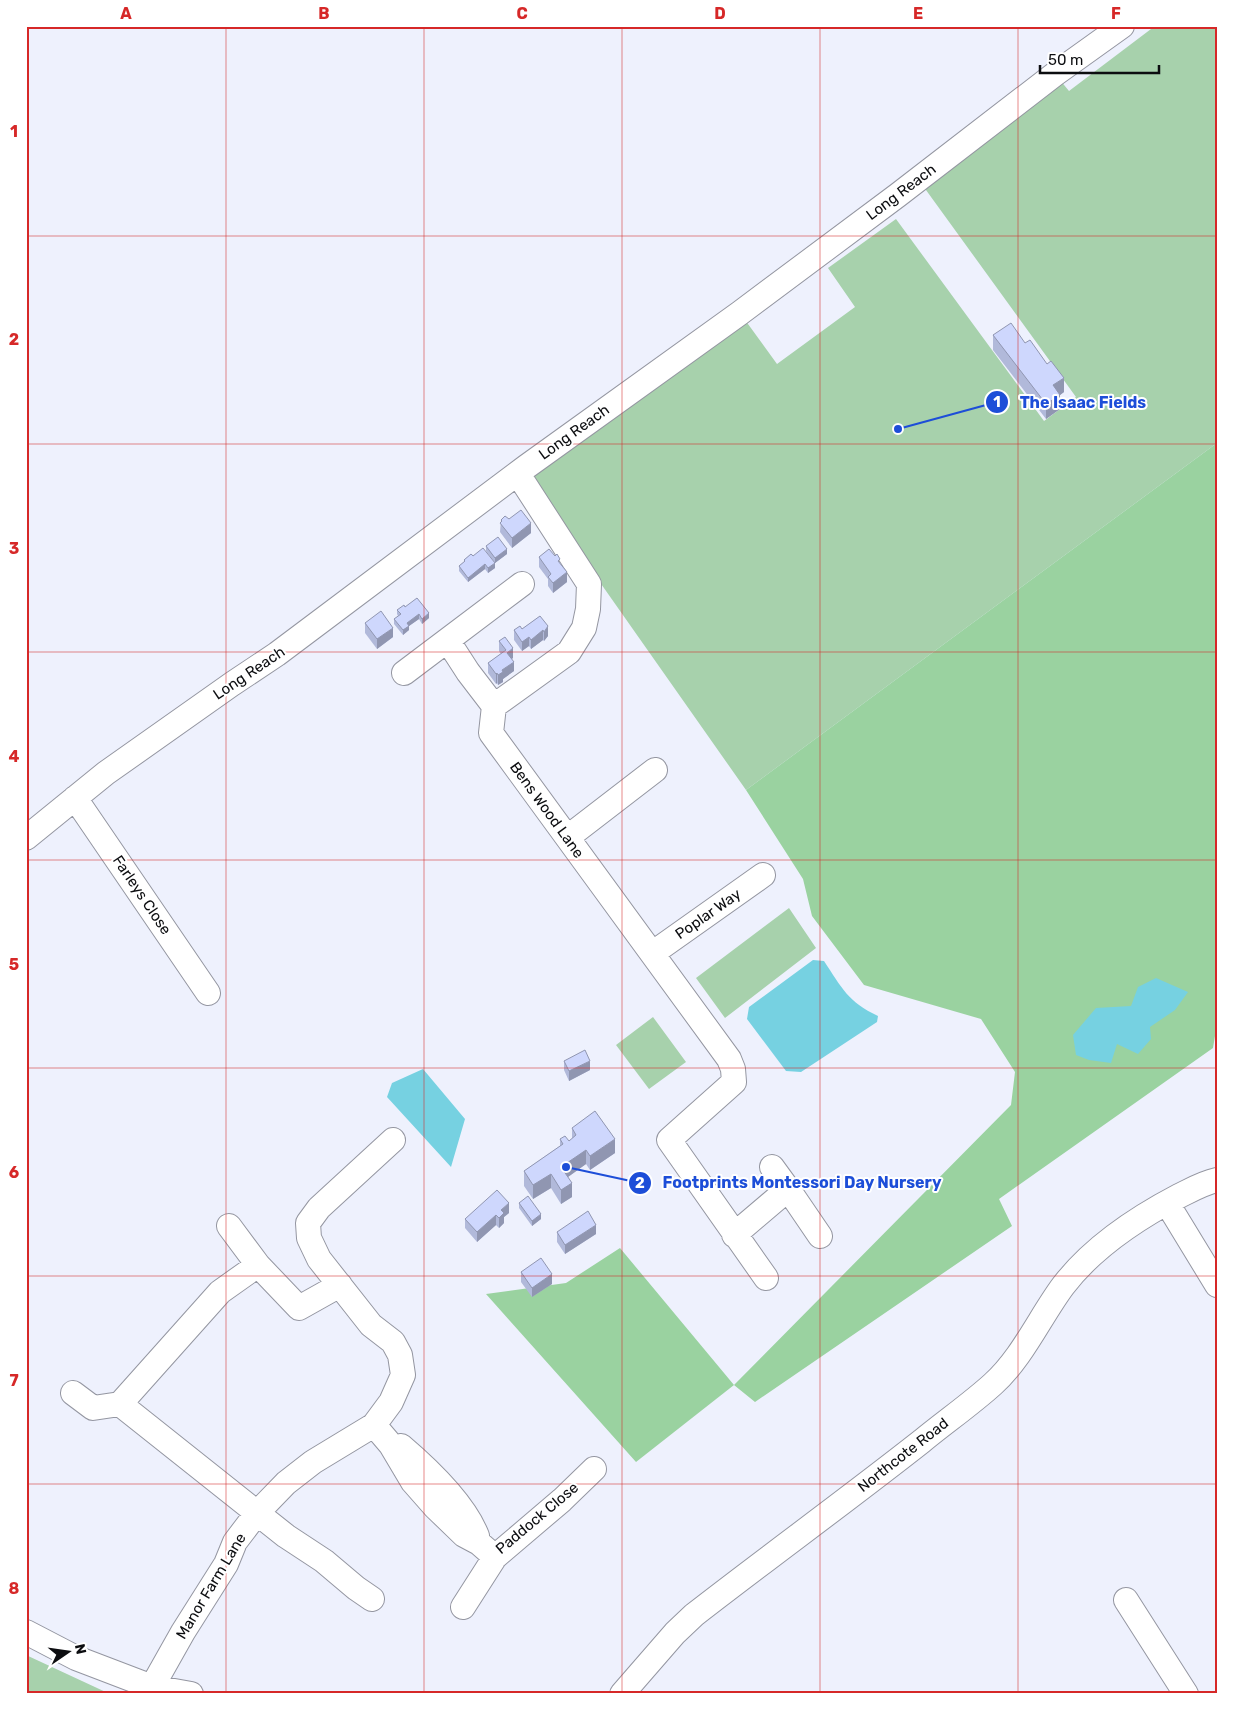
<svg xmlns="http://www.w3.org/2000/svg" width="1243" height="1720" viewBox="0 0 1243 1720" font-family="Rubik,sans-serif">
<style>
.green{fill:#a7d1ac}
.forest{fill:#9ad2a0}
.water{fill:#76d1e1}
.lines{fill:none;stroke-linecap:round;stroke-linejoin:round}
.minor-casing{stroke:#9496a1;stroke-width:26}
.minor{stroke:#fff;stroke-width:24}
.wall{fill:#b1b9da}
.shaded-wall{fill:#9096b1}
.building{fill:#ced7fd;stroke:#9096b1}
.grid{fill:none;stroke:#d62828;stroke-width:1;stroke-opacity:0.55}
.labels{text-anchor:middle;stroke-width:4;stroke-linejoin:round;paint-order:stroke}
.street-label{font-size:15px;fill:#0c0d10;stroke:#fff}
.leader{fill:none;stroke:#1d4ed8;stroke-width:2}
.callout-dot{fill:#1d4ed8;stroke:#fff;stroke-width:2}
.mark-label{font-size:15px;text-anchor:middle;font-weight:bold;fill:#fff}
.callout-label{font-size:16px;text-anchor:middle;font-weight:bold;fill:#1d4ed8;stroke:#fff;stroke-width:4;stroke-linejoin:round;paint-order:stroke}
.neatline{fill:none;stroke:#d62828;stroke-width:2}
.grid-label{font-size:16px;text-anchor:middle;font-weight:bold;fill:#d62828}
</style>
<rect width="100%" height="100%" fill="#eef1fd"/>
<path class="green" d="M1155 26H1217V443L746 790 528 480 740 313 777 364 855 307 828 268 896 219 1044 421 1076 397 918 179 1055 74 1069 91Z
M789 908 816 948 725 1018 696 978Z
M653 1017 686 1062 649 1089 616 1045Z
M26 1655 110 1694H26Z"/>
<path class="forest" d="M1217 443V1024L1213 1048 999 1199 1012 1226 755 1402 734 1385 636 1462 486 1294 566 1283 620 1248 734 1385 1011 1105 1015 1072 981 1019 864 985 812 916 803 879 746 790Z"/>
<path class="water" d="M813 960 824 961C842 988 848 1002 878 1016L877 1022 801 1072 786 1071 747 1019 749 1007Z
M1156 978 1188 992 1175 1010 1150 1027 1151 1039 1138 1054 1117 1044 1111 1063 1089 1060 1076 1055 1073 1035 1096 1008 1131 1006 1138 987Z
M423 1069 465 1119 451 1167 387 1097 392 1083Z"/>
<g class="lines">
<g class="minor-casing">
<path id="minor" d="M518 474 589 584 588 609 584 628 569 652 494 706 491 733 729 1059 733 1069 734 1082 669 1140 766 1278
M448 641 468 672 494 706
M404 673 522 584
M75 798 208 993
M568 837 655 770
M26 838 106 773 232 684 277 654 526 467 740 313 898 195 1055 74 1122 26
M653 953 763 875
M772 1167 788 1189
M1167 1203 1217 1285
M229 1226 258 1265
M734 1235 788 1189 820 1236
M73 1393 93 1408 120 1404 220 1292 258 1265 299 1308 340 1285
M120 1404 286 1536 324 1561 356 1588 372 1599
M374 1425 391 1445 413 1482 435 1507 464 1535 479 1543 495 1557 562 1500 594 1469
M401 1446C428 1469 464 1503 477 1536
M1126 1600 1186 1694
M463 1607 495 1557
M26 1632 76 1658 152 1687 191 1694
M152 1687 183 1632 226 1564 235 1542 257 1513 286 1483 313 1462 374 1425 391 1402 403 1375 400 1355 393 1342 371 1325 319 1259 309 1238 308 1223 319 1208 393 1140
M622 1694 675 1633 694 1615C770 1556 847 1500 922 1441 945 1422 971 1404 993 1384 1022 1358 1040 1317 1063 1286 1092 1248 1137 1218 1179 1196 1191 1190 1203 1183 1217 1180"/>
</g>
<use href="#minor" class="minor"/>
</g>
<path class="wall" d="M993 335 1025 343 1064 392 1060 395V409L1046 419 993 350Z
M501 520 531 533 512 548 500 532Z
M486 546 507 554 495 563 486 551Z
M471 554 495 568 488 573 485 569 468 582 459 571V566L464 562V560Z
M539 557 560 564 567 582 553 593 548 586V579L539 567Z
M405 607 429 618 422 624 419 619 409 626V630L403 635 394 624V619L398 616 397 614V610Z
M540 616 548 636 544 641 543 640 531 649 529 646 522 651 514 640V630L522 629Z
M365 623 393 637 377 649 365 633Z
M499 641 513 658 512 659 514 671 503 679V682L498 685 497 683 496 684 488 673V663L501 654 499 651Z
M564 1061 590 1070 569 1081 564 1070Z
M572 1128 615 1153 590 1170 586 1164 568 1177 572 1197 561 1204 551 1188 533 1199 524 1186V1171L560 1146V1139L569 1141 572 1139Z
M519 1203 541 1219 532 1226 519 1208Z
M509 1213 504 1217V1223L499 1228 496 1225 477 1242 465 1228V1219Z
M557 1232 596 1234 565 1254 557 1242Z
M521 1272 552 1284 532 1297 521 1282Z"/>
<path class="shaded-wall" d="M1064 378V392L1060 395V409L1046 419V404L1053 385Z
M531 523V533L512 548V538Z
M507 549V554L495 563V558Z
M495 563V568L488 573V568Z
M485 564V569L468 582V578Z
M567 572V582L553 593V583Z
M429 613V618L422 624V619Z
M419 614V619L409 626V630L403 635V630L407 623Z
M548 626V636L544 641V632Z
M393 628V637L377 649V639Z
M543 630V640L531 649V640Z
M529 637V646L522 651V642Z
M513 648V658L507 662V653Z
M514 662V671L503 679V682L498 685V675L502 670Z
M497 673V683L496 684V674Z
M590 1061V1070L569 1081V1071Z
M615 1139V1153L590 1170V1156Z
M586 1150V1164L561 1182V1167Z
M551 1174V1188L533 1199V1185Z
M572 1183V1197L561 1204V1190Z
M509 1203V1213L504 1217V1223L499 1228V1218L501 1210Z
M541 1214V1219L532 1226V1221Z
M496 1215V1225L477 1242V1232Z
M596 1225V1234L565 1254V1245Z
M552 1274V1284L532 1297V1288Z"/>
<path class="building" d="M1011 323 1025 343 1030 340 1047 364 1051 361 1064 378 1053 385 1060 395 1046 404 993 335Z
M521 510 531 523 512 538 500 523 502 521 501 520 505 516 509 519Z
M498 537 507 549 495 558 486 546Z
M483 548 495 563 488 568 485 564 468 578 459 566 465 561 464 560 471 554 473 556Z
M549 549 555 556 557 554 560 559 558 561 567 572 553 583 548 577 551 574 539 557Z
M417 598 429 613 422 619 419 614 407 623 409 626 403 630 394 619 401 614 397 610 404 605 405 607Z
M381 611 393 628 377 639 365 623Z
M540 616 548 626 544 632 543 630 531 640 529 637 522 642 514 630 520 626 522 629Z
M505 637 513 648 507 653 514 662 502 670 503 672 498 675 497 673 496 674 488 663 506 650 499 641Z
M585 1050 590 1061 569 1071 564 1061Z
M595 1111 615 1139 590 1156 586 1150 561 1167 572 1183 561 1190 551 1174 533 1185 524 1171 563 1144 560 1139 565 1136 569 1141 576 1135 572 1128Z
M497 1190 509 1203 501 1210 504 1213 499 1218 496 1215 477 1232 465 1219Z
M528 1196 541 1214 532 1221 519 1203Z
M588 1211 596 1225 565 1245 557 1232Z
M541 1258 552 1274 532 1288 521 1272Z"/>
<path class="grid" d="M226 26V1694M424 26V1694M622 26V1694M820 26V1694M1018 26V1694M26 236H1217M26 444H1217M26 652H1217M26 860H1217M26 1068H1217M26 1276H1217M26 1484H1217"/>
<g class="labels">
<g class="street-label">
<text transform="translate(901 192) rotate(-37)" y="5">Long Reach</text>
<text transform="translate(574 432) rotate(-36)" y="5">Long Reach</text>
<text transform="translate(249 673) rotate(-34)" y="5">Long Reach</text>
<text transform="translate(547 810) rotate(54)" y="5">Bens Wood Lane</text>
<text transform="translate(142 895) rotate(56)" y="5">Farleys Close</text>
<text transform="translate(708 914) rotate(-35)" y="5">Poplar Way</text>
<text transform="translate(903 1455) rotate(-38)" y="5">Northcote Road</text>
<text transform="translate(537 1518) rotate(-40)" y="5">Paddock Close</text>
<text transform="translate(211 1586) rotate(-59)" y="5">Manor Farm Lane</text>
</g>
</g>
<path class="leader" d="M898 429L997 402M566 1167L640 1183"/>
<g class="callout-dot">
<circle cx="898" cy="429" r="5"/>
<circle cx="566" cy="1167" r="5"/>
<circle cx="997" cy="402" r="12"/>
<circle cx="640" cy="1183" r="12"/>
</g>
<g class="mark-label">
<text x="997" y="407">1</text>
<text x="640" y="1188">2</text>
</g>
<g class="callout-label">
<text x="1083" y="408">The Isaac Fields</text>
<text x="802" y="1188">Footprints Montessori Day Nursery</text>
</g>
<rect width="1243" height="1720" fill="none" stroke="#ffffff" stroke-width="55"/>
<g transform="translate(68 1652) rotate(77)" stroke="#ffffff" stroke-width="4" paint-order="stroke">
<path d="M0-4L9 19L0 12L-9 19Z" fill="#0c0d10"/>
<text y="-8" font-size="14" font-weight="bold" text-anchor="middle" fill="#0c0d10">N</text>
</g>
<path d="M1040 65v8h119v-8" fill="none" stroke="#0c0d10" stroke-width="2.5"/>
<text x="1048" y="65" font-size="15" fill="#0c0d10" stroke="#ffffff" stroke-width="4" paint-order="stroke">50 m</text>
<rect x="28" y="28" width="1188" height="1664" class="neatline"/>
<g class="grid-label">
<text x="126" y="19">A</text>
<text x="324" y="19">B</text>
<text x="522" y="19">C</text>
<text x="720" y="19">D</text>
<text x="918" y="19">E</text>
<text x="1116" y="19">F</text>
<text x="14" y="137">1</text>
<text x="14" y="345">2</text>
<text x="14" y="554">3</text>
<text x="14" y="762">4</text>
<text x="14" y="970">5</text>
<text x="14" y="1178">6</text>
<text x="14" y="1386">7</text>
<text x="14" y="1594">8</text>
</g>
</svg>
